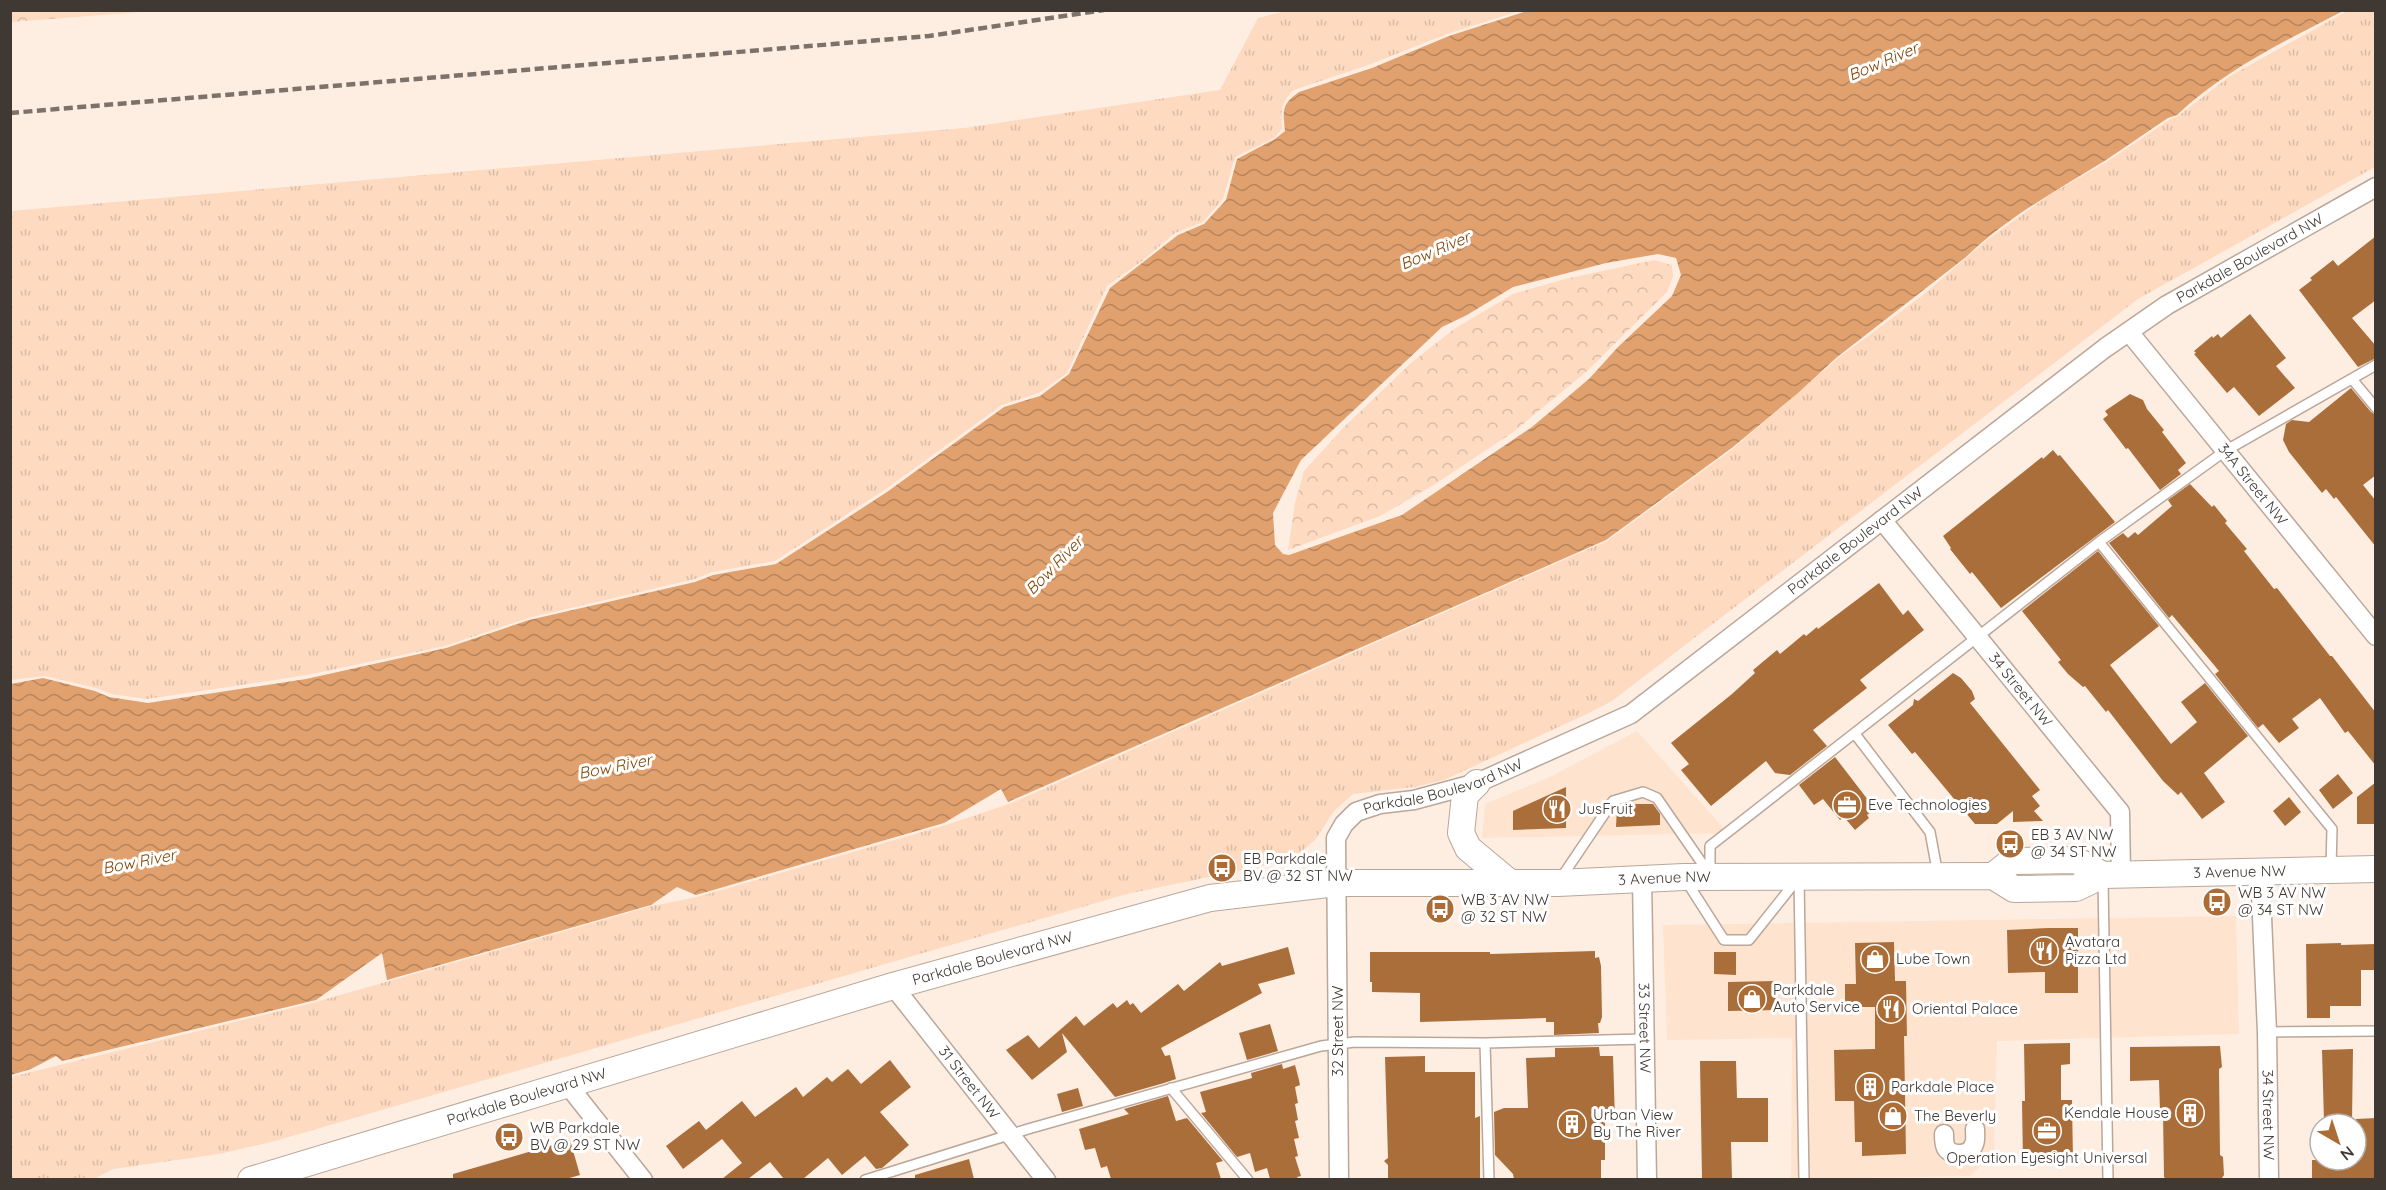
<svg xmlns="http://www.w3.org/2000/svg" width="2386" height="1190" viewBox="0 0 2386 1190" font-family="Quicksand,sans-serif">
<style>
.built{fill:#fee3cf}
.grass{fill:url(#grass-tufts)}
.forest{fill:url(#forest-crowns)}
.water{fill:url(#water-waves);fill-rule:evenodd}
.building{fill:#aa6e3b}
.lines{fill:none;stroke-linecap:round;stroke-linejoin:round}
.lane-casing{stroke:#baa799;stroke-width:12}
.street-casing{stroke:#baa799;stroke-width:21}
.secondary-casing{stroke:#baa799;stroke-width:28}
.lane{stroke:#fff;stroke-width:9}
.street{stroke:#fff;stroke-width:18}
.secondary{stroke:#fff;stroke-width:26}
.rail{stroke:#7c726a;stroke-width:4.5;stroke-dasharray:9 4.5;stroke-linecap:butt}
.labels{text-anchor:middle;stroke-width:6;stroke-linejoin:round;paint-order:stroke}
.street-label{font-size:15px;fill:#403833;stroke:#fff}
.poi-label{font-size:15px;fill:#403833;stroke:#fff;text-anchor:start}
.water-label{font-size:16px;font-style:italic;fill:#804505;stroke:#fff}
</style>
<defs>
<pattern id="grass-tufts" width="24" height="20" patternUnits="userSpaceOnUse" patternTransform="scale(1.5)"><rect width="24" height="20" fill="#fddac0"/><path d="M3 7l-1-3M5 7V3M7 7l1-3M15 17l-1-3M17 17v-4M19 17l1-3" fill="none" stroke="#dabca5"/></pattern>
<pattern id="forest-crowns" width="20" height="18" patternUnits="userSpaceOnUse" patternTransform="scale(1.5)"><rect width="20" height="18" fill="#fddac0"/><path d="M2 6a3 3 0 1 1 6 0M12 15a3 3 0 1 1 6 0" fill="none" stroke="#dabca5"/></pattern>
<pattern id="water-waves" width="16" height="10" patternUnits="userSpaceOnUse" patternTransform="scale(1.5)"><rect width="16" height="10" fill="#e1a16e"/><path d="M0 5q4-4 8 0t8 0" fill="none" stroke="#b8845b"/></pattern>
</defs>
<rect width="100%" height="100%" fill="#feeee2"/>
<path class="built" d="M1637 731 1728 833 1482 838 1485 804 1550 777Z
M2236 916 2239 1034 1997 1041 1994 1151 1971 1176 1791 1179 1792 1038 1667 1040 1663 925Z"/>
<path class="grass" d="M1290 10 1519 11 1447 34 1371 64 1294 90C1280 102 1281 112 1282 129L1274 138 1235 157 1223 199 1203 222 1175 233 1142 261 1107 286 1067 373 1039 393 1002 405 886 489 775 561 712 572 695 579 528 618 445 646 307 675 235 686 147 699 111 694 96 688 45 676 11 680V211L964 128 1220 90 1258 18Z
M2349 10 2375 11V167L2138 299 1612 701 1589 713 1444 780 1414 787 1353 794 1334 811 1315 840 1291 860 1127 894 275 1141 219 1154 113 1169 94 1179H11V1077L316 1002 652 906 697 897 946 825 1009 804 1607 541 1734 448 1837 359 1923 295 1987 240 2051 194 2108 161 2169 120 2178 116 2230 76Z"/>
<path class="forest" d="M11 10H154V11L11 22Z
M1654 260 1672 265 1673 277 1667 292 1586 372 1512 433 1432 486 1380 516 1288 550 1295 503 1304 471 1344 427 1411 363 1454 329 1513 294 1565 279Z"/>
<path class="water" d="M1527 11H2343C2285 41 2224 70 2177 115L2168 118C2147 132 2127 146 2106 160 2058 190 2007 217 1966 257L1836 358 1798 393 1733 447 1606 540 1008 802 1001 789 944 823 696 895 677 887 651 905 387 980 382 953 316 1000 62 1061 56 1056 31 1069 11 1075V684L43 678 95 691 109 697 148 703 306 679 446 648 529 620 695 582 713 575 776 564 887 492 1004 407 1040 396 1069 374 1110 288 1178 235 1204 224 1226 200 1237 159 1275 139 1285 131C1283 110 1281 105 1299 92L1372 68 1449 36ZM1658 254 1676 258 1681 275 1672 296 1618 347 1589 379 1532 427 1402 515 1289 555 1283 554 1275 545 1273 513 1301 460 1442 327 1467 315 1513 287 1606 263Z"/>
<path class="building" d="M2376 236V300L2352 318 2376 346V358L2358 367 2299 290 2312 280 2310 278 2333 260 2338 266Z
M2250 314 2286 358 2276 366 2295 388 2259 416 2234 387 2227 393 2194 354 2196 353 2194 351 2212 336 2213 338 2218 334 2221 338Z
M2351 388 2371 412 2376 415V475L2363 485 2376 501V547L2336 497 2334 499 2326 489 2322 493 2289 452 2283 440 2286 424 2292 420 2309 422Z
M2130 394 2143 400 2147 409 2164 430 2162 432 2186 463 2178 470 2181 474 2160 490 2128 448 2126 449 2103 419 2108 415 2105 411Z
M2053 450 2058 456 2060 455 2115 522 2001 608 1972 572 1970 574 1950 549 1951 548 1943 536 2042 457 2043 459Z
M2190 484 2212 507 2214 505 2227 521 2225 523 2247 549 2244 551 2274 589 2277 588 2330 656H2332L2376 713V766L2348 731 2345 733 2320 698 2292 719 2299 728 2279 743 2263 724 2258 728 2215 674 2219 671 2199 647 2172 615 2169 618 2109 543 2123 533 2128 538 2135 532 2138 535 2172 506 2168 500Z
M2098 551 2159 626 2110 665 2171 744 2197 722 2181 702 2205 683 2248 736 2204 773 2225 802 2202 819 2181 792 2178 795 2163 781 2108 710 2106 712 2085 686 2083 687 2068 674 2058 662 2061 660 2022 611Z
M1879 583 1903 615 1908 610 1924 630 1860 680 1867 688 1813 730 1827 746 1790 775 1775 773 1766 761 1711 806 1681 770 1689 764 1671 743 1732 694 1755 673 1753 670 1777 650 1780 654 1804 634 1806 636 1817 627 1818 629Z
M1953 673 1961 678 1972 691 1975 699 1970 703 2040 790 2032 796 2040 806 2034 811 2043 821 2013 822V811L1997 824H1975L1915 752 1912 754 1888 725 1913 705 1914 699 1918 701Z
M1835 757 1875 809 1867 815 1869 818 1855 830 1844 817 1840 820 1823 799 1814 805 1799 785Z
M2338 774 2353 793 2333 809 2319 790Z
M2376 782V824H2357V797Z
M1566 787V828L1513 830V811Z
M2289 797 2301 812 2285 826 2273 811Z
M1625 804H1653L1660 814V825L1616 827 1617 808Z
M2048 928H2078V993H2045V972L2008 973 2007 930Z
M1894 942 1895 981H1906L1907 1036H1904L1906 1154 1862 1156V1142H1855L1854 1101H1835L1834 1050 1875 1049V1007H1845V984H1856L1855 943Z
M2341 943V945L2376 944V970H2361V1006H2330V1018H2307L2306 944Z
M1288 947 1295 974 1258 984 1262 993 1161 1048 1165 1056 1170 1055 1176 1079 1164 1083 1115 1097 1062 1033 1067 1052 1032 1080 1006 1050 1028 1035 1039 1048 1076 1016 1084 1026 1113 1003 1117 1008 1127 1000 1130 1005 1133 1003 1141 1013 1178 984 1184 991 1220 962 1222 966Z
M1595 951V958L1599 957 1601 966 1602 1017 1600 1023H1598L1599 1033 1554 1035V1022H1546V1018L1420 1022V993L1372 992V982H1370V952H1490V954Z
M1714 952H1736V975L1714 974Z
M1775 981 1776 1010 1728 1011V982Z
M1270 1024 1278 1051 1247 1060 1239 1033Z
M2070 1043V1064L2061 1065V1100H2072L2073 1161 2023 1162 2022 1101H2025L2024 1044Z
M2220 1046 2222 1067 2219 1069 2220 1155 2223 1157 2224 1175 2222 1178 2166 1179 2164 1177 2163 1114 2160 1111 2159 1080 2130 1081V1047Z
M1599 1047 1600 1056H1613L1615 1120H1605V1160H1601V1179H1514L1513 1174 1495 1155 1494 1112 1504 1108H1528L1526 1058 1555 1057V1048Z
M2353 1049 2352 1122H2324L2322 1050Z
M1425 1056V1072H1475V1118L1480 1116V1179H1388V1165L1384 1161 1388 1158 1385 1057Z
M890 1060 911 1087 880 1112 909 1145 882 1168 876 1169 865 1156 842 1175 828 1158 803 1179H784L770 1162 748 1179H722L742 1163 722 1139 683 1169 666 1146 699 1121 706 1130 742 1101 755 1117 796 1087 803 1097 827 1077 832 1082 848 1069 861 1084Z
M1700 1061H1736L1737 1098H1768V1142H1731L1732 1179H1702Z
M1282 1064 1283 1069 1295 1065 1299 1080 1300 1085 1295 1087 1298 1103 1295 1104 1298 1120 1295 1121 1299 1138 1294 1139 1298 1156 1295 1157 1301 1176 1297 1177 1298 1179H1270L1267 1168 1255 1172 1250 1153 1237 1157 1201 1113 1206 1112 1200 1092 1252 1078 1251 1073Z
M1078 1088 1083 1106 1062 1112 1057 1094Z
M1168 1096 1176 1121 1187 1118 1223 1161 1216 1163 1221 1179H1111L1107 1166 1101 1168 1095 1148 1085 1150 1079 1129 1129 1114 1124 1109Z
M2376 1118V1178H2312V1160H2356V1119Z
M570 1140 580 1175 566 1179H453V1174Z
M969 1159 974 1179H915V1175Z"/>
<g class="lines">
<g class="lane-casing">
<path id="lane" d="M2352 379 2376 408
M2099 542 2332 829 2331 868
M1855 734 1930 832 1938 875
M1710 874V846L2099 542 2225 451 2376 365
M1561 878 1613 801 1643 792 1657 798 1708 872
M2103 878 2108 1180
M1685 879 1724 940H1749L1796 881
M1799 879 1804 1180
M2267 1032 2376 1031
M1485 1043 1489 1180
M1171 1088 1248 1180
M865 1180 1028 1129 1321 1046 1355 1042 1485 1043 1644 1039"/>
</g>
<g class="street-casing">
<g id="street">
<path id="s1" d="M2129 332 2376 636"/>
<path id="s2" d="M1882 520 2120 812 2121 875"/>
<path id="s3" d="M2260 871 2267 1032 2269 1180"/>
<path id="s4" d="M1642 878 1647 1180"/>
<path id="s5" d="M893 986 1046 1180"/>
<path d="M567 1084 643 1180"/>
<path d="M1944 1134C1944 1139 1944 1144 1946 1148 1953 1158 1971 1155 1974 1144 1976 1140 1975 1133 1975 1129"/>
<path id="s6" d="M1339 1180 1336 838 1344 824 1356 812 1380 804 1414 800 1477 783 1631 714 2105 348 2167 305 2376 187"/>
</g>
</g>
<g class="secondary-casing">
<g id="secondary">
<path d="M1477 783 1465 795 1461 833 1468 848 1510 883"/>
<path d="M1993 876 2012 861 2076 860 2103 875"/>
<path id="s7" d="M251 1180 893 986 1210 898 1336 883H1558L1684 877 1993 876 2014 889 2076 888 2103 875 2376 869"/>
</g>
</g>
<use href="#lane" class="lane"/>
<use href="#street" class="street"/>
<use href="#secondary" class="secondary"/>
<path class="rail" d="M10 113 929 36 1104 10"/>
</g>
<defs>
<g id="office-disc" transform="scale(1.5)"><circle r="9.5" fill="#ac6c35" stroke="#fff"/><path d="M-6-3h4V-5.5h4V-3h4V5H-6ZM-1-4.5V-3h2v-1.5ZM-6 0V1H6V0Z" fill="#fff"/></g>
<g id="restaurant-disc" transform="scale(1.5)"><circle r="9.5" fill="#ac6c35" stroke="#fff"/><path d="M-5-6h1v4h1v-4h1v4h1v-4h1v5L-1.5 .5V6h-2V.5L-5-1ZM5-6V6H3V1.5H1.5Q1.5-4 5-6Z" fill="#fff"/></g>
<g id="bus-disc" transform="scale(1.5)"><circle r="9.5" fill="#ac6c35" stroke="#fff"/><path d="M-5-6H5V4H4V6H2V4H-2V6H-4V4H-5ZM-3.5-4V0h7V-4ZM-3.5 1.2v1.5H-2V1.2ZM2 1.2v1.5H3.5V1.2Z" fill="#fff"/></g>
<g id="shop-disc" transform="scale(1.5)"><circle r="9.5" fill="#ac6c35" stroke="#fff"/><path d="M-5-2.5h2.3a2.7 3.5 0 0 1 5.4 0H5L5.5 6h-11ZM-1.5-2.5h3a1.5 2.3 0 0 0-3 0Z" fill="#fff"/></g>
<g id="building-disc" transform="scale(1.5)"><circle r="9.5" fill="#ac6c35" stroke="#fff"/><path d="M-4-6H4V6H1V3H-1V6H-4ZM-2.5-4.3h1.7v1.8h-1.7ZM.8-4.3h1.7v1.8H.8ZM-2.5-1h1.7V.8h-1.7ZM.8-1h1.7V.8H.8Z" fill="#fff"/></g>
</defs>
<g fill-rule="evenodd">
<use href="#office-disc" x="1847" y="805"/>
<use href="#restaurant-disc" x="1557" y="809"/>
<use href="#bus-disc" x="2010" y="844"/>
<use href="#bus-disc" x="1222" y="868"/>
<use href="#bus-disc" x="2217" y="902"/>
<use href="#bus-disc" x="1440" y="909"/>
<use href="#restaurant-disc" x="2044" y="951"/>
<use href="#shop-disc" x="1875" y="959"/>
<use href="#shop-disc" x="1752" y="999"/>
<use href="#restaurant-disc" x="1891" y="1009"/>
<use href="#building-disc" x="1870" y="1087"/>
<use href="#building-disc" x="2190" y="1113"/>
<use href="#shop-disc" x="1893" y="1116"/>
<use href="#building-disc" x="1572" y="1124"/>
<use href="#office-disc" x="2047" y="1131"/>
<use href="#bus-disc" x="509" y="1137"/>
</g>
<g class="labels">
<g class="street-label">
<text dy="5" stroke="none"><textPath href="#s6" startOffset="1438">Parkdale Boulevard NW</textPath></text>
<text dy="5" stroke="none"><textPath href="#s1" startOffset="196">34A Street NW</textPath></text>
<text dy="5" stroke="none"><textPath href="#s6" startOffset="952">Parkdale Boulevard NW</textPath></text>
<text dy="5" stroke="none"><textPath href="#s2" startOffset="219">34 Street NW</textPath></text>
<text dy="5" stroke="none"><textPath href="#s6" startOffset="466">Parkdale Boulevard NW</textPath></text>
<text dy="5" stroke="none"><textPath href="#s7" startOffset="2037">3 Avenue NW</textPath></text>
<text dy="5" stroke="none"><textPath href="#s7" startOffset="1455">3 Avenue NW</textPath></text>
<text dy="5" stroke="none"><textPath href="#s7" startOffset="774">Parkdale Boulevard NW</textPath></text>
<text dy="5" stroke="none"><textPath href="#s4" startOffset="150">33 Street NW</textPath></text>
<text transform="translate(1338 1031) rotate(-90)" y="5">32 Street NW</text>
<text dy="5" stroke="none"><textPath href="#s5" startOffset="123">31 Street NW</textPath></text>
<text dy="5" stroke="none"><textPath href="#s7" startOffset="288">Parkdale Boulevard NW</textPath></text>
<text dy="5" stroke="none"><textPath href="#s3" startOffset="244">34 Street NW</textPath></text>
</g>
<g class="poi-label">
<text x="1868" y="810">Eve Technologies</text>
<text x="1578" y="814">JusFruit</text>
<text x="2031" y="840">EB 3 AV NW<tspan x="2031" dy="17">@ 34 ST NW</tspan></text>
<text x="1243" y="864">EB Parkdale<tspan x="1243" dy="17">BV @ 32 ST NW</tspan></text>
<text x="2238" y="898">WB 3 AV NW<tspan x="2238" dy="17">@ 34 ST NW</tspan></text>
<text x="1461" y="905">WB 3 AV NW<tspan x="1461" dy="17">@ 32 ST NW</tspan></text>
<text x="2065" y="947">Avatara<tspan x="2065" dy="17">Pizza Ltd</tspan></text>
<text x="1896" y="964">Lube Town</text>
<text x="1773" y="995">Parkdale<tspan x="1773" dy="17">Auto Service</tspan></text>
<text x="1912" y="1014">Oriental Palace</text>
<text x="1891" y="1092">Parkdale Place</text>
<text x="2169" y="1118" text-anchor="end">Kendale House</text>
<text x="1593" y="1120">Urban View<tspan x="1593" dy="17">By The River</tspan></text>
<text x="1914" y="1121">The Beverly</text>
<text x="530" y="1133">WB Parkdale<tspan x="530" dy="17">BV @ 29 ST NW</tspan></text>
<text x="2047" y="1163" text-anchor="middle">Operation Eyesight Universal</text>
</g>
<g class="water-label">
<text transform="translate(1883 61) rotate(-23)" y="6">Bow River</text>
<text transform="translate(1435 250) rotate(-23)" y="6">Bow River</text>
<text transform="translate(1054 565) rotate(-46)" y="6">Bow River</text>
<text transform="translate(615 766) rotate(-11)" y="6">Bow River</text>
<text transform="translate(139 861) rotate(-11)" y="6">Bow River</text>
</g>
</g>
<rect width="2386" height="1190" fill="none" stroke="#403833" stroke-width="24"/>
<g transform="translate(2338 1142) rotate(141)"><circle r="28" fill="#ffffff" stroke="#b3afad" stroke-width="1.5"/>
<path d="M0-4.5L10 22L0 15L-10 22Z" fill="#ac6c35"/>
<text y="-9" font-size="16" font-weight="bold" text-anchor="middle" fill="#403833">N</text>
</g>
</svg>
